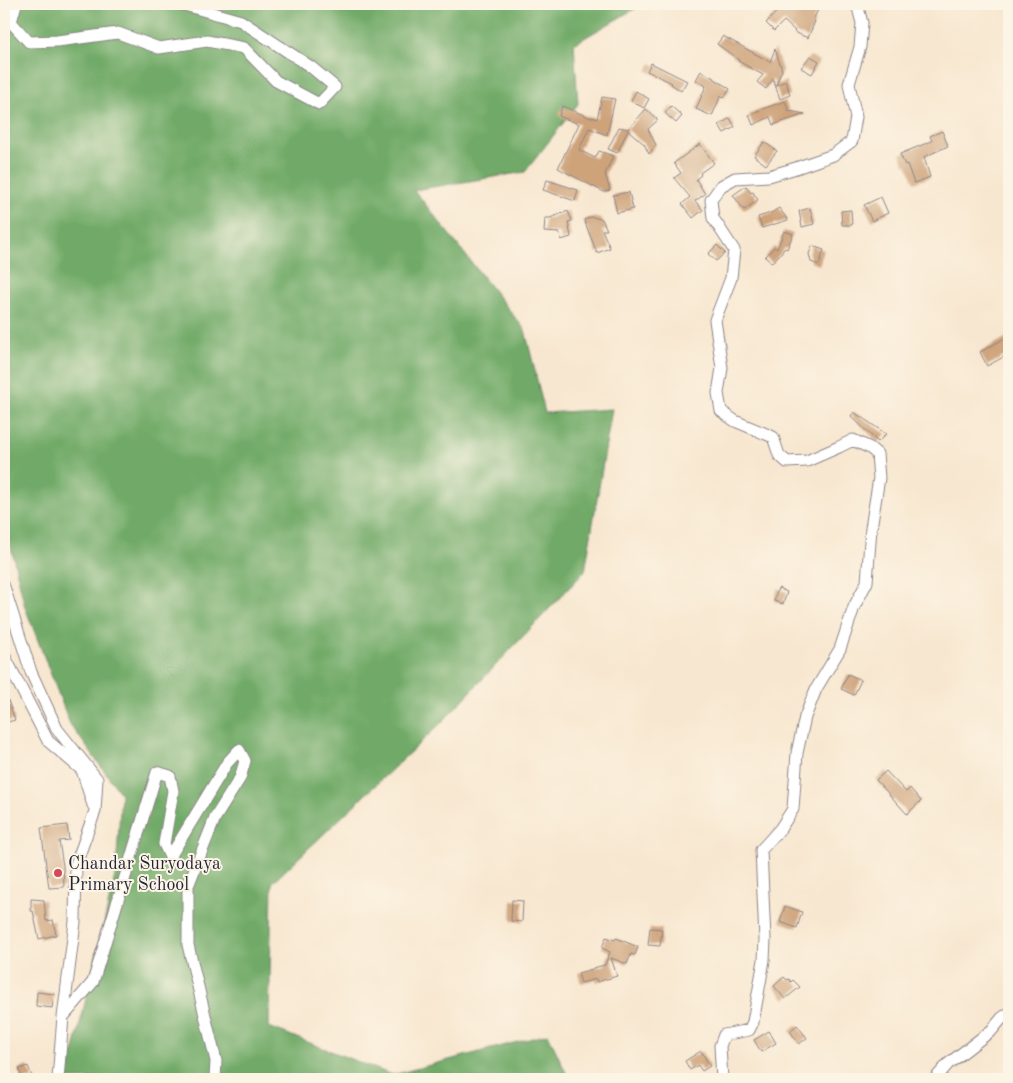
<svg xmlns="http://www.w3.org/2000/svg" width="1013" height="1083" viewBox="0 0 1013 1083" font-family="'Old Standard TT',serif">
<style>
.forest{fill:#71aa68;stroke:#4a6652}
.building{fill:#cea37a}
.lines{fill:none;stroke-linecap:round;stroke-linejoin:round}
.minor-casing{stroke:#8d8486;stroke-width:13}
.minor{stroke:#fff;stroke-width:11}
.poi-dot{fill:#d1495b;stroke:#fcf5e5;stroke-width:2}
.labels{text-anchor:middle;stroke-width:4;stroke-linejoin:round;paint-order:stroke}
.poi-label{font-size:18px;fill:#22223b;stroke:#fcf5e5;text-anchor:start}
</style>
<rect width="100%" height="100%" fill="#fcf5e5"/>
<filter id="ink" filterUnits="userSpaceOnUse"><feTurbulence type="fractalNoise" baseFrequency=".02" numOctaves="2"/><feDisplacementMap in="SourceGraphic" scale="10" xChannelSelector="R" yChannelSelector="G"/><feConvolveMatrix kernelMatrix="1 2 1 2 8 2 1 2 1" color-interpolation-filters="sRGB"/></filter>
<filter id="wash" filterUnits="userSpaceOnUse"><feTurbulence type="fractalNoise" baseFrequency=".0096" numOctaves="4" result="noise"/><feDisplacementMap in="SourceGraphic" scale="20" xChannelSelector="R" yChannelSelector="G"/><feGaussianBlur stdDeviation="1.12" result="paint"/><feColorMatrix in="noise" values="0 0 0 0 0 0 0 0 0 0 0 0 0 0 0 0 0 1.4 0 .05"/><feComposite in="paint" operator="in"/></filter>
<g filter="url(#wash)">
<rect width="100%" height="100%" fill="#f8e7d0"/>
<path class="forest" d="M4 4H643L574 44 578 104 525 172 414 190 525 330 545 413 612 409 585 571 440 724 272 883 269 1027 392 1075 548 1034 569 1079H67L116 872 121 794 70 724 25 607 4 517Z"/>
<g id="blocks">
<path class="building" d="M784 4H821L813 20 815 21 808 38 794 32 795 31 784 21 774 31 766 23Z
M723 36 770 62 775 49 782 70 776 85 786 81 790 95 780 99 773 79 766 89 757 82 763 75 738 61 739 60 717 44Z
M810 56 819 61 812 74 801 68Z
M651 63 687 81 681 91 671 84 672 83 647 71Z
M701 71 712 77 730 89 724 98 721 95 712 116 696 109 706 86 696 80Z
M636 91 649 99 644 108 631 101Z
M602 97 615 99 607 135 589 128 579 150 595 158 599 151 613 156 605 174 610 190 604 192 558 168 579 124 559 116 562 106 591 118 592 117 597 119Z
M785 101 789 111 805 114 773 125 770 117 753 125 749 115 757 111Z
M671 106 682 116 676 123 665 113Z
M646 109 658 120 648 129 656 145 649 154 644 144 628 130 617 153 608 149 619 127 628 129Z
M730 118 735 127 724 133 719 125Z
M942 131 948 146 924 157 930 177 914 183 907 164 905 165 900 154 932 141 930 136Z
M764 142 777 151 766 165 754 156Z
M700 144 714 163 700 173 701 175 696 179 705 194 695 201 703 210 693 218 682 204 690 197 674 178 681 173 674 163Z
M547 180 578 190 575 201 543 190Z
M746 186 751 193 753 192 758 200 744 210 733 195Z
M629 192 633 209 617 213 613 195Z
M881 197 888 213 872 221 864 205Z
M779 208 788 220 762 228 758 217 771 213Z
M810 208 814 224 802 227 799 211Z
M851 210 852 225H842L841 211Z
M568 211 572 221 568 222 571 237 561 240 560 233 544 232 545 218H550Z
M591 217 602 219 607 230H602L610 248 597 253 584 220Z
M784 231 793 234 787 249 785 248 772 263 765 257 774 247 777 249Z
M717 245 725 253 716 261 708 254Z
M812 246 824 250 819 265 811 262 809 254Z
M1009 336V354L987 366 980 352Z
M854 412 886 434 878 442 851 416Z
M778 588 787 592 783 604 774 601Z
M848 674 861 680 854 695 841 689Z
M5 692 15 720 4 723V693Z
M886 771 906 792 910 788 921 801 907 814 876 780Z
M67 825 69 840 59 841 63 866 64 887 49 888 41 828Z
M31 899 44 900 46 921 53 920 56 935 39 939 33 911H31Z
M512 900 523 901 522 922 511 921Z
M785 906 802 912 797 928 780 922Z
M650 928 662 929 660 946 648 945Z
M606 937 615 940 616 938 638 947 635 955 631 954 627 964 611 958 617 976 597 982 596 979 581 983 578 973 593 969V968L605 965 610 952 602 948Z
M784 977 787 980 789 979 791 982 793 980 800 987 785 999 774 986Z
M37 992 54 994 52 1008 36 1006Z
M797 1025 807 1038 799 1044 790 1031Z
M769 1031 776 1043 761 1052 754 1040Z
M701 1051 710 1066 702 1071 698 1065 690 1070 685 1061Z
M28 1066 33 1079H22L19 1069Z"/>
</g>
</g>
<g filter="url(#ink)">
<use href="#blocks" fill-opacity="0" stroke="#8d8486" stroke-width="1"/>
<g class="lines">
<g class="minor-casing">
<path id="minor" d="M16 4 11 22 29 42 57 41 118 33 159 48 207 41 244 48 276 81 319 104 335 87 311 67 241 21 181 4
M4 587 31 672 57 729 97 779 95 811 76 864 75 922 63 1017 58 1079
M4 655 48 741 82 770 93 805
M63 1017 93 982 157 772 170 776 173 791 164 844 170 857 227 763 239 750 245 761 240 778 215 818 188 886V945L216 1061 215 1079
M722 1079 720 1046 724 1035 749 1030 753 1022 764 960 765 939 761 850 780 829 793 809 797 753 805 717 816 689 840 649 854 607 867 582 871 528 879 478 877 454 870 448 853 440 839 447 807 461 787 462 779 455 773 437 735 421 721 411 718 393 722 368 715 320 731 278 734 250 713 218 711 200 721 186 735 178 769 176 796 168 833 155 852 141 856 117 849 84 860 47 862 23 857 4
M935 1079 948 1064 992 1030 1002 1018 1009 1013"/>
</g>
<use href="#minor" class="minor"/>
</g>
</g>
<circle class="poi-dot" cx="58" cy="873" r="5"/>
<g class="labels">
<g class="poi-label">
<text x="68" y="869">Chandar Suryodaya<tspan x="68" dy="21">Primary School</tspan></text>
</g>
</g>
<rect width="1013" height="1083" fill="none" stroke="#fcf5e5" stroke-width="20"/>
</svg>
